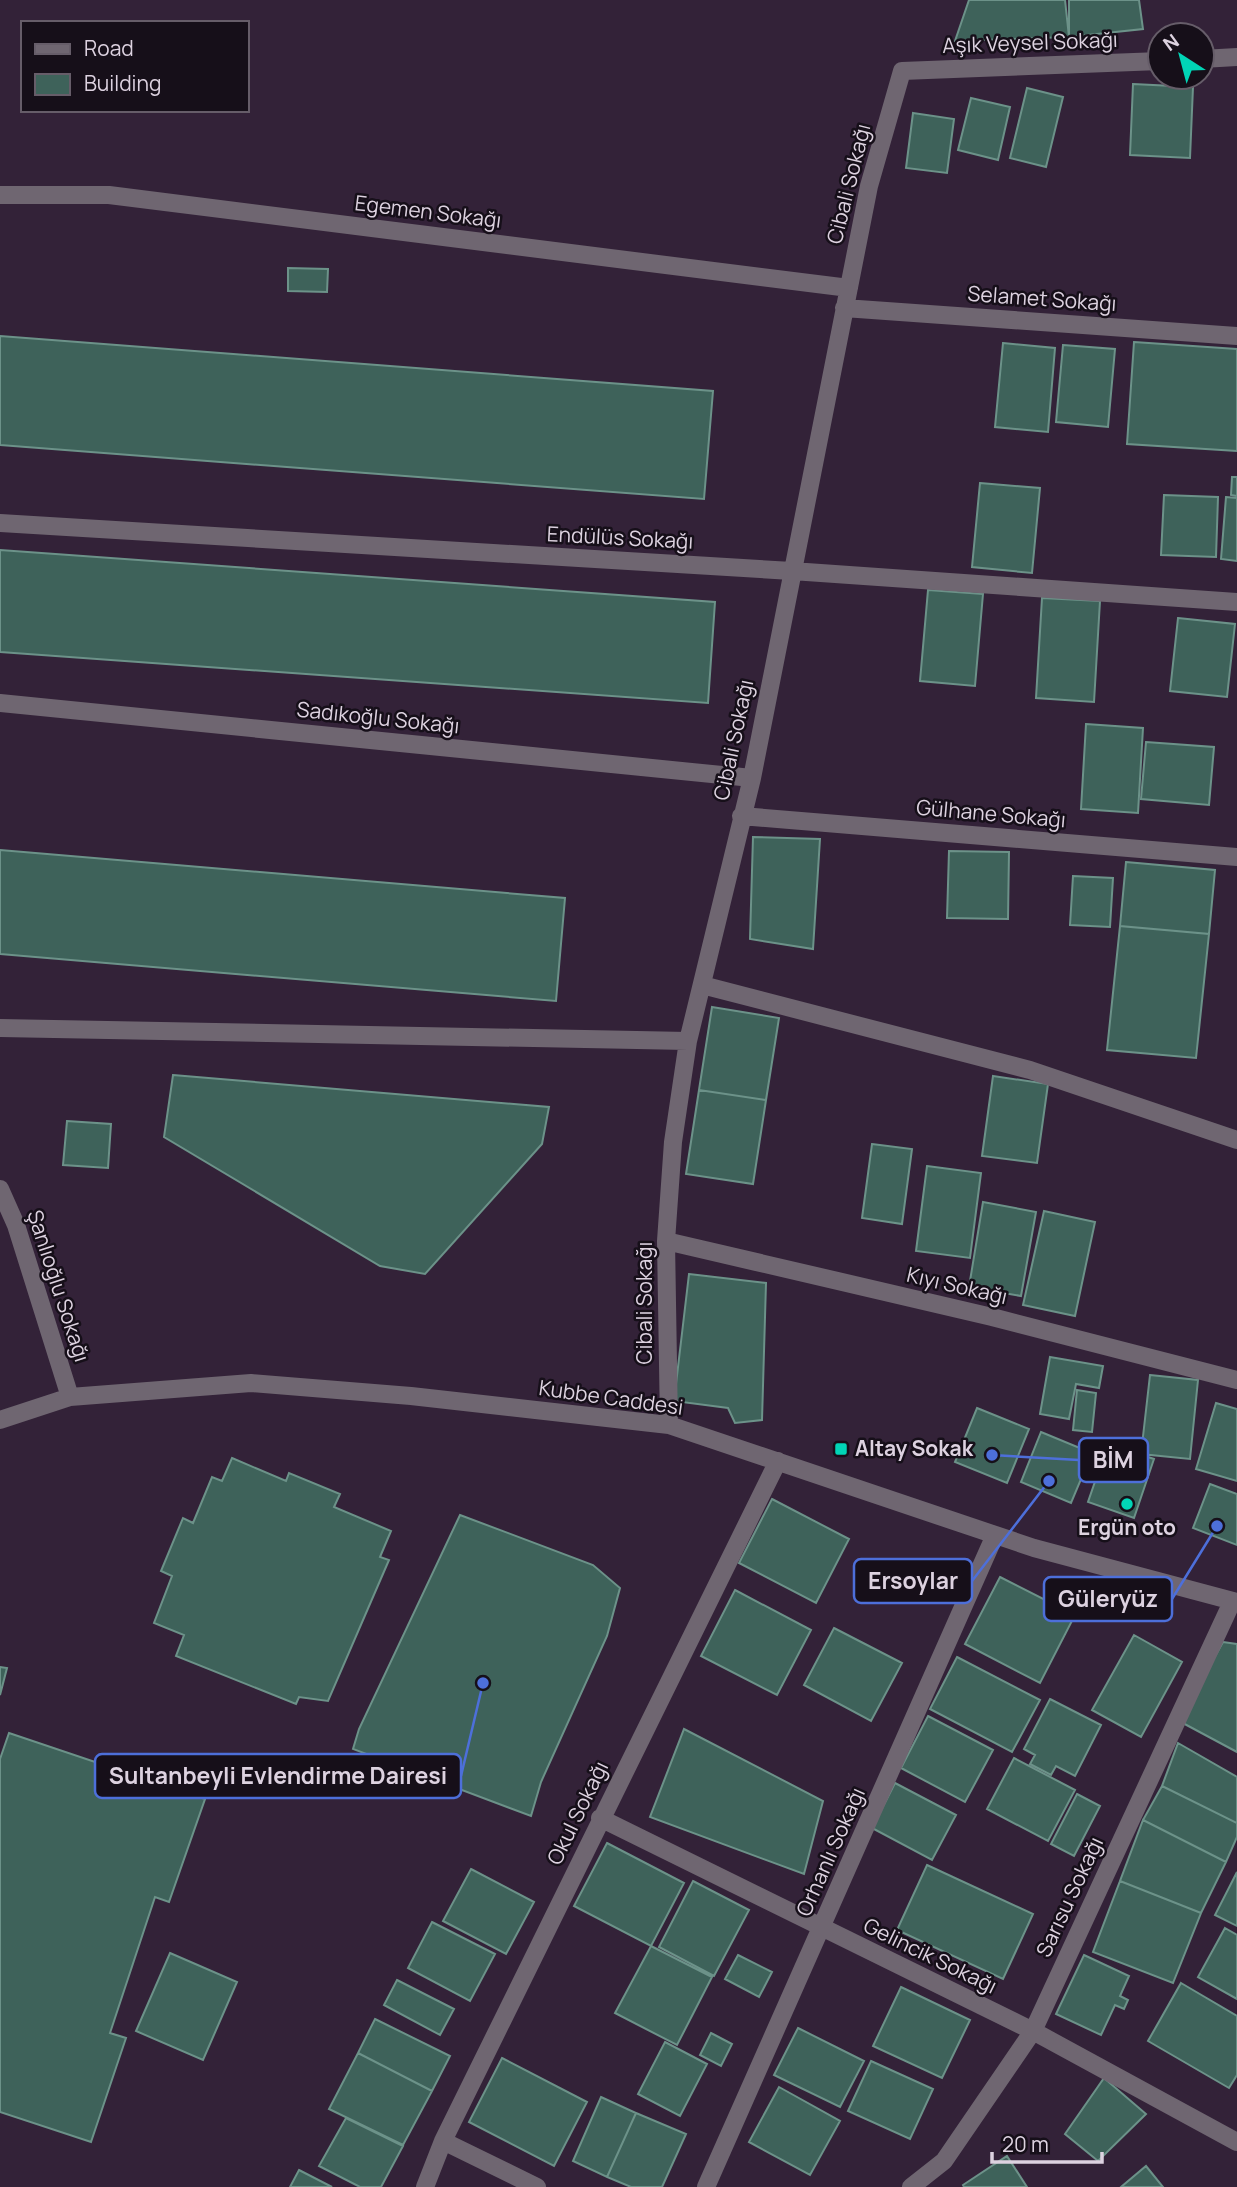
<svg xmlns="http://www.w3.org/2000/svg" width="1237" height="2187" viewBox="0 0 1237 2187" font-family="Manrope,sans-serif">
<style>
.building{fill:#3e625a;stroke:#6c9289;stroke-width:2}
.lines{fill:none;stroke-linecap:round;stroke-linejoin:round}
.minor{stroke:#6f6671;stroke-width:18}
.poi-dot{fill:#01d5b6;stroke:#160f19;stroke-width:2.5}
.labels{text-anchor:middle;stroke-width:5;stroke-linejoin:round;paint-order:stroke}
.street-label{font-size:21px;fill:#ddd2e0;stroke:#160f19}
.poi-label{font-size:21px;font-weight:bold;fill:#ddd2e0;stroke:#160f19;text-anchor:start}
.leader{fill:none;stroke:#4d6fda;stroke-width:2.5}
.callout-dot{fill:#4d6fda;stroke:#160f19;stroke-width:2.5}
.callout{fill:#160f19;stroke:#4d6fda;stroke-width:2.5}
.callout-label{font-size:23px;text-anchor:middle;font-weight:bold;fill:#ddd2e0}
</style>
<rect width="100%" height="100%" fill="#332238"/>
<path class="building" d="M969 0H1065L1069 37 955 41Z
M1069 0H1139L1143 29 1069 37Z
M1133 84 1193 87 1190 158 1130 155Z
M1027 88 1063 97 1046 167 1010 158Z
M971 98 1010 107 998 160 958 150Z
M913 113 954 119 947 173 906 168Z
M288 268 328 269 327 292 288 291Z
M0 336 713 391 704 499 0 445Z
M1134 342 1237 349V451L1127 444Z
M1003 343 1055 348 1048 432 995 427Z
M1063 345 1115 349 1108 427 1056 422Z
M1232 477H1237V496L1231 495Z
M980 483 1040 488 1032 573 972 567Z
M1164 495 1218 497 1216 557 1161 555Z
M1226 497 1237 498V561L1221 559Z
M0 550 715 602 708 703 0 652Z
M928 590 983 594 975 686 920 681Z
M1042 598 1100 601 1094 702 1036 698Z
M1178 618 1235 624 1227 697 1170 691Z
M1086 724 1143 728 1138 813 1081 809Z
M1146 742 1214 747 1209 805 1141 799Z
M753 837 820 839 813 949 750 939Z
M0 850 565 898 556 1001 0 954Z
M949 851 1009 852 1008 919 947 918Z
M1126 862 1215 870 1209 934 1120 926Z
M1073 876 1113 878 1110 927 1070 925Z
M1120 926 1209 934 1196 1058 1107 1050Z
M712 1007 779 1018 766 1100 699 1090Z
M173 1075 549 1107 542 1144 425 1274 380 1266 164 1137Z
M993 1076 1048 1084 1037 1163 982 1156Z
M699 1090 766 1100 753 1184 686 1174Z
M67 1121 111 1124 108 1168 63 1165Z
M872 1144 912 1149 902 1224 862 1218Z
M927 1166 981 1173 970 1258 916 1251Z
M983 1202 1036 1212 1021 1296 969 1287Z
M1044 1211 1095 1222 1075 1316 1023 1305Z
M689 1274 766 1283 762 1420 735 1423 728 1408 674 1401Z
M1050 1357 1103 1366 1099 1388 1076 1384 1069 1419 1040 1414Z
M1150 1375 1198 1380 1190 1459 1141 1454Z
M1077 1390 1096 1393 1092 1432 1073 1430Z
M1216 1403 1237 1409V1481L1196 1469Z
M977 1408 1029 1429 1007 1483 955 1462Z
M1041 1432 1092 1453 1071 1503 1021 1482Z
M1108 1444 1154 1459 1134 1518 1088 1502Z
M232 1458 286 1481 289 1473 340 1494 334 1507 391 1531 380 1557 389 1560 328 1701 299 1697 296 1704 176 1656 184 1635 154 1623 172 1576 161 1571 183 1518 193 1523 212 1477 222 1481Z
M1210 1484 1237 1494V1545L1193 1528Z
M772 1499 849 1539 816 1603 739 1563Z
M460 1515 593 1565 620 1588 607 1636 541 1782 531 1816 353 1749 359 1729Z
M1000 1577 1075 1615 1040 1683 965 1644Z
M735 1590 811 1630 777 1695 701 1656Z
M834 1628 902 1663 871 1721 804 1685Z
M1134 1635 1182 1662 1141 1737 1092 1710Z
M1223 1642 1237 1644V1752L1179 1721Z
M957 1657 1040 1700 1012 1752 930 1709Z
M0 1667 7 1668 0 1695Z
M1050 1699 1101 1725 1075 1776 1056 1766 1051 1775 1030 1764 1035 1755 1024 1749Z
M928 1716 993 1750 965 1802 901 1768Z
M684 1729 823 1801 804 1874 650 1817Z
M9 1733 205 1799 169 1902 155 1897 110 2033 126 2038 91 2142 0 2112V1759Z
M1178 1743 1237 1777V1823L1162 1786Z
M1014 1758 1075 1790 1048 1841 987 1809Z
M895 1783 956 1815 932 1860 872 1828Z
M1162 1786 1237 1823V1837L1226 1862 1143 1820Z
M1077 1794 1100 1806 1074 1856 1051 1844Z
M1143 1820 1226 1862 1201 1913 1120 1881Z
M607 1843 684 1883 651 1946 574 1906Z
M927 1865 1033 1914 1003 1979 897 1930Z
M471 1869 534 1902 506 1954 443 1921Z
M1237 1872V1926L1215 1915Z
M693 1881 749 1910 714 1976 659 1947Z
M1120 1881 1201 1913 1173 1983 1093 1952Z
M432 1922 495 1954 470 2001 408 1968Z
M1225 1928 1237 1935V1999L1198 1977Z
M651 1946 712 1977 677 2045 615 2013Z
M170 1953 237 1982 203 2060 136 2031Z
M738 1955 772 1972 759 1997 725 1979Z
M1084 1955 1129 1976 1120 1996 1128 2000 1124 2009 1115 2005 1101 2035 1056 2014Z
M397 1980 454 2009 440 2035 384 2005Z
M1181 1983 1237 2016V2075L1229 2088 1148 2041Z
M901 1987 970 2020 942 2078 873 2046Z
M375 2019 450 2056 432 2091 358 2053Z
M798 2028 864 2061 840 2107 774 2075Z
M711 2033 732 2044 721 2066 700 2055Z
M665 2042 707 2064 680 2116 638 2094Z
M358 2053 432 2091 403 2145 329 2109Z
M502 2058 587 2102 554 2166 469 2122Z
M871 2061 933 2089 910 2139 848 2111Z
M1104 2078 1146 2114 1098 2161 1065 2134Z
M779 2087 840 2121 810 2175 749 2142Z
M601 2097 636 2113 607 2177 573 2161Z
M636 2113 686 2134 662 2187H631L607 2177Z
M346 2118 403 2146 381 2187H360L319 2166Z
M1007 2156 1027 2187H964L963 2185Z
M1146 2166 1163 2187H1121Z
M299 2170 332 2187H290Z"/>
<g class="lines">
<path class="minor" d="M1202 59 1237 57
M0 195H109L849 288
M844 308 1237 336
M0 523 792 571 1237 602
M0 703 752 778
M741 816 1237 857
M702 985 1030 1070 1237 1140
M0 1028 688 1041
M0 1189 16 1225 70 1397
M666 1241 992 1317 1237 1380
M0 1420 70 1397 251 1383 411 1396 669 1425 1034 1548 1237 1602
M669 1425 666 1241 673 1142 688 1041 752 778 869 186 902 71 1160 61
M600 1818 1033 2031 1237 2142
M443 2141 537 2187
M425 2187 443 2141 778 1461
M706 2187 995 1535
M911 2187 944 2161 1033 2031 1232 1602"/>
</g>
<g class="poi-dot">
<rect x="834" y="1442" width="14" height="14" rx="3.5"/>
<circle cx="1127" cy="1504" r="7"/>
</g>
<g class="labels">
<g class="street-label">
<text transform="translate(1030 43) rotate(-2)" y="7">Aşık Veysel Sokağı</text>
<text transform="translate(849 184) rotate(-76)" y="7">Cibali Sokağı</text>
<text transform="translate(428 212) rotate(7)" y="7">Egemen Sokağı</text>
<text transform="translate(1042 299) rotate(4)" y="7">Selamet Sokağı</text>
<text transform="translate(620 538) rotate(3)" y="7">Endülüs Sokağı</text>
<text transform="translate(378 718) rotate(6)" y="7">Sadıkoğlu Sokağı</text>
<text transform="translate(734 740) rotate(-78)" y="7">Cibali Sokağı</text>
<text transform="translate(991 814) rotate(5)" y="7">Gülhane Sokağı</text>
<text transform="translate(58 1286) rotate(72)" y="7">Şanlıoğlu Sokağı</text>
<text transform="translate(957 1286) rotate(13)" y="7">Kıyı Sokağı</text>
<text transform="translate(645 1303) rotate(-90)" y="7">Cibali Sokağı</text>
<text transform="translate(611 1398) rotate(8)" y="7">Kubbe Caddesi</text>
<text transform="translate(578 1813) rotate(-64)" y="7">Okul Sokağı</text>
<text transform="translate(831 1852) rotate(-66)" y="7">Orhanlı Sokağı</text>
<text transform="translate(1070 1897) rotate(-65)" y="7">Sarısu Sokağı</text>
<text transform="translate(930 1956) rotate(26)" y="7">Gelincik Sokağı</text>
</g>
<g class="poi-label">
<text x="855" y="1456">Altay Sokak</text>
<text x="1127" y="1535" text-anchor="middle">Ergün oto</text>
</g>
</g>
<path class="leader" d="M992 1455L1079 1460M1049 1481L972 1581M1217 1526L1172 1599M483 1683L461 1776"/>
<g class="callout-dot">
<circle cx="992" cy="1455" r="7"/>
<circle cx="1049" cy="1481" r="7"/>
<circle cx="1217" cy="1526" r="7"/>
<circle cx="483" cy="1683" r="7"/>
</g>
<g class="callout">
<rect x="1079" y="1438" width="69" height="44" rx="7"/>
<rect x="854" y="1559" width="118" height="44" rx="7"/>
<rect x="1044" y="1577" width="128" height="44" rx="7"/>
<rect x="95" y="1754" width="366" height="44" rx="7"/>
</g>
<g class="callout-label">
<text x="1113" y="1468">BİM</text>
<text x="913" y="1589">Ersoylar</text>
<text x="1108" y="1607">Güleryüz</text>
<text x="278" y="1784">Sultanbeyli Evlendirme Dairesi</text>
</g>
<rect x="21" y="21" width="228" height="91" fill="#160f19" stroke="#665d69" stroke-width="2"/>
<rect x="35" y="44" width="35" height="10" fill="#6f6671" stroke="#665d69" stroke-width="2"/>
<text x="84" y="56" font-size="21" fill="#ddd2e0">Road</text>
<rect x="35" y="74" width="35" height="21" fill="#3e625a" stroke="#665d69" stroke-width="2"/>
<text x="84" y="91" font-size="21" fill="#ddd2e0">Building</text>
<g transform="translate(1181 56) rotate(324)"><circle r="33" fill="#160f19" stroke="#665d69" stroke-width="2"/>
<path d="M0-5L12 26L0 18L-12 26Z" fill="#01d5b6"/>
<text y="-10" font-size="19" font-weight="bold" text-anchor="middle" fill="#ddd2e0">N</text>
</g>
<path d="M992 2152v10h110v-10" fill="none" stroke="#ddd2e0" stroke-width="3.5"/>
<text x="1002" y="2152" font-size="21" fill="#ddd2e0" stroke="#160f19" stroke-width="5" paint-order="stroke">20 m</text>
</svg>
